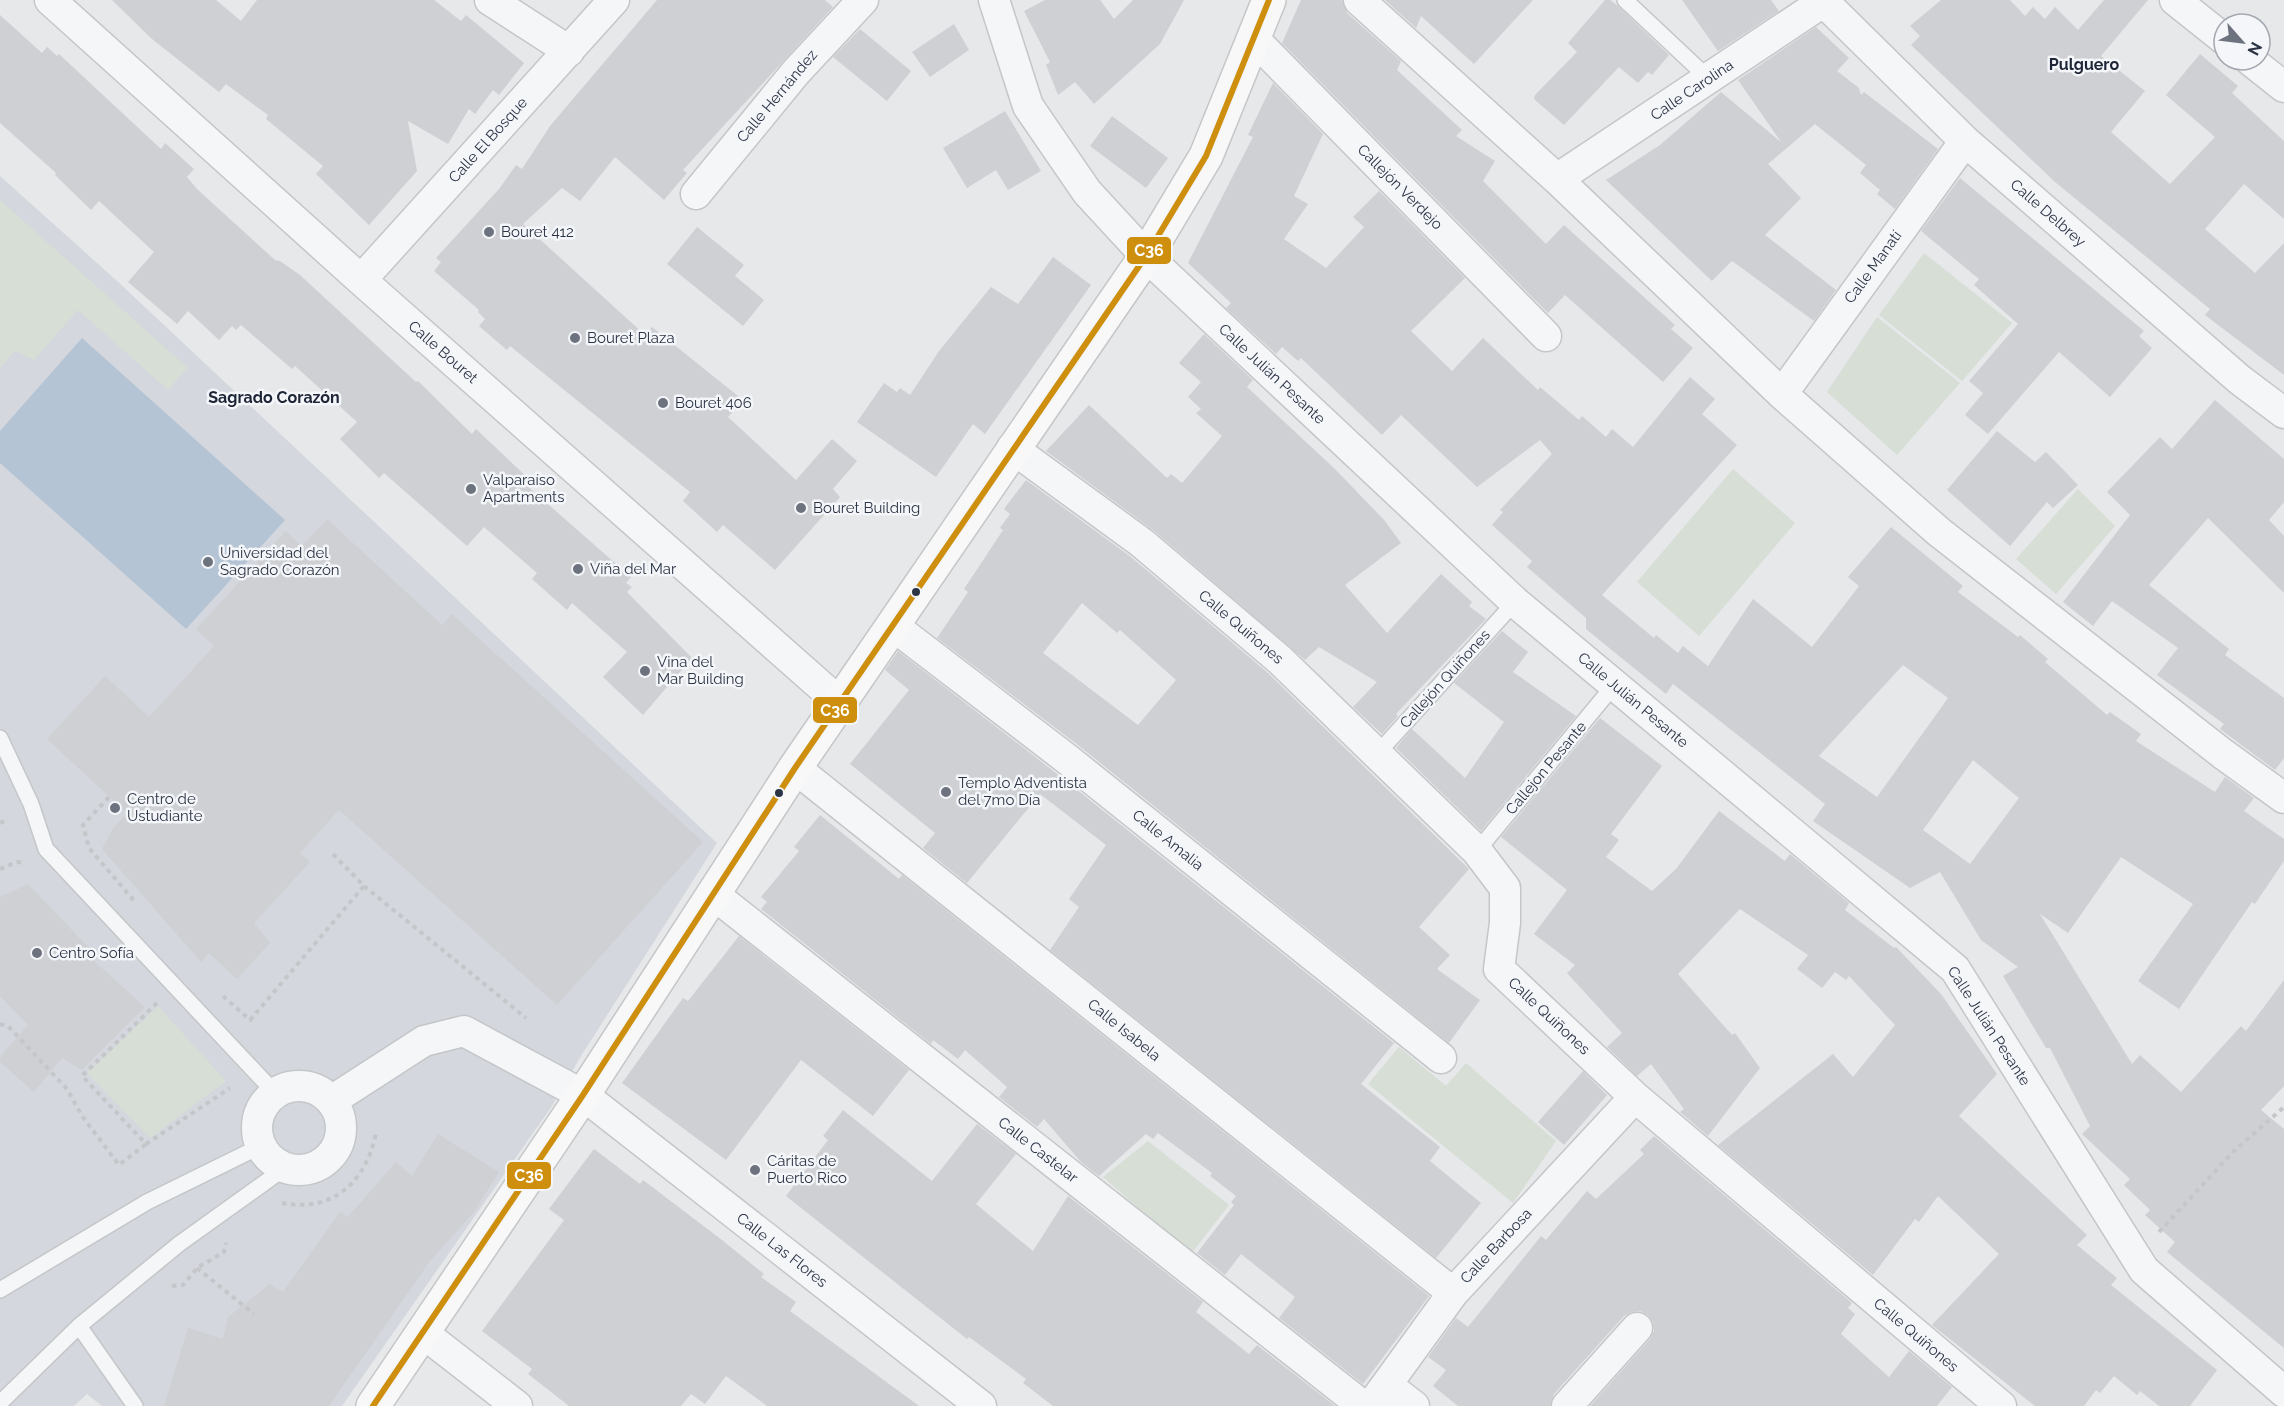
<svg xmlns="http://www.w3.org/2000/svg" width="2284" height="1406" viewBox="0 0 2284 1406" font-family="Raleway,sans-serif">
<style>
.built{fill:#d4d7dd}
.green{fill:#d6ded6}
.water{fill:#b4c4d5}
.building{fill:#ced0d3;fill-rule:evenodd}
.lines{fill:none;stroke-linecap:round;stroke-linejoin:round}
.lane-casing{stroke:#c4c6c8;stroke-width:18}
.street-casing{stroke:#c4c6c8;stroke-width:33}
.secondary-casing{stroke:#c4c6c8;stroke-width:36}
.path{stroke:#c5c6ca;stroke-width:4;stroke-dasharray:4.5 4.5;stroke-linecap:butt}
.lane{stroke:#f5f6f7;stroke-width:15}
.street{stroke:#f5f6f7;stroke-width:30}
.secondary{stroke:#f8f8f8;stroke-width:33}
.bus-1-casing{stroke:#f4f6f9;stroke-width:10}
.bus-1{stroke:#ce8f0e;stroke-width:6}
.poi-dot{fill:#6c737f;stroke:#f4f6f9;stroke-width:2}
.bus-dot{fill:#2b3445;stroke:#f4f6f9;stroke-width:2}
.labels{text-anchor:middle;stroke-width:5;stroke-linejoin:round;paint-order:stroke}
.street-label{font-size:15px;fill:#2b3445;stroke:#f4f6f9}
.poi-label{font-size:15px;fill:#2b3445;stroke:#f4f6f9;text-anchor:start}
.neighbourhood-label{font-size:16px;font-weight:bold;fill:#1d2536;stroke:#f4f6f9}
.line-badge{stroke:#f4f6f9;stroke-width:2}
.badge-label{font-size:16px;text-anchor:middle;font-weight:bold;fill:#fff}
</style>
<rect width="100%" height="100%" fill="#e6e8ea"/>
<path class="built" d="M0 176 116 280 717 843 581 1056 552 1106 342 1406H102L87 1394 74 1406H0Z"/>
<path class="green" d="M0 200 188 368 168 390 78 310 34 360 15 351 0 368Z
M1924 253 2012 323 1962 381 1879 315Z
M1877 317 1960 383 1897 455 1827 392Z
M1733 469 1795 523 1699 636 1637 582Z
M2078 489 2115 526 2056 594 2016 559Z
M158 1006 226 1081 150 1138 87 1073Z
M1399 1047 1446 1086 1466 1063 1556 1141 1513 1203 1368 1084Z
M1148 1141 1229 1205 1191 1254 1103 1177Z"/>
<path class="water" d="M82 338 285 520 186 629 0 463V431Z"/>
<path class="building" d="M112 0H216L241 21 257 0H434L461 21 466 15 524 63 499 95 493 90 475 114 469 109 448 144 408 121 417 171 369 225 316 174 323 166 266 119 268 115 226 84 219 92 152 39Z
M657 0H825L833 7 683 170 687 173 664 200 615 157 580 201 562 188 523 224 645 335 652 327 743 400 728 417 796 480 832 439 857 461 833 489 840 497 775 570 723 525 717 532 683 501 690 492 510 346 507 350 479 326 485 319 478 312 479 310 434 271 441 262 436 258 499 189 516 165 522 169 550 126Z
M1045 0H1100L1114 19 1133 0H1184L1160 44 1094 104 1075 82 1058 95 1046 65 1050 62 1024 11Z
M1301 0H1342L1347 13 1401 61 1397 70 1462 130 1456 136 1495 161 1483 181 1546 244 1564 225 1675 325 1671 329 1693 348 1663 382 1565 295 1548 313 1282 43Z
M1385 0H1533L1474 64 1421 16 1416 28Z
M1605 0H1610L1618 6 1669 55 1652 75 1648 72 1638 83 1619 67 1564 125 1534 99 1535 95 1577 52 1568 43Z
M1682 0H1771L1779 11 1718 51Z
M1941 0H2010L2025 16 2033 7 2045 19 2055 7 2078 30 2104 0H2148L2101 56 2145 91 2111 132 2170 184 2215 137 2166 95 2200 54 2238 86 2232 93 2284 141V219L2244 184 2205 229 2255 273 2284 243V375L2205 315 2210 309 2055 182 1911 45 1920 36 1910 26Z
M0 15 42 53 47 47 57 56 59 54 161 149 165 143 194 169 187 177 197 189 275 260 280 261 300 275 416 382 418 381 472 434 476 429 529 479 525 484 631 577 626 583 632 587 627 592 692 658 643 715 603 677 627 652 572 603 567 610 532 579 537 573 484 527 467 546 384 473 379 478 340 439 357 422 295 366 292 369 241 325 236 330 232 326 219 340 188 311 177 324 128 282 154 252 99 201 91 210 55 175 56 173 0 123Z
M954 24 969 50 930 77 912 52Z
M1816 27 1849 58 1837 71 1859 88 1861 95 1864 92 1938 149 1895 209 1877 194 1880 190 1860 173 1866 165 1815 124 1768 164 1801 198 1765 235 1836 290 1814 321 1732 261 1712 281 1606 180 1660 145 1721 92 1781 142 1738 80Z
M860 29 911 71 887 101 833 57Z
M1273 83 1323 134 1294 196 1308 204 1284 239 1326 268 1364 227 1353 217 1379 191 1465 278 1411 331 1452 371 1483 338 1538 390 1540 387 1579 420 1582 416 1606 437 1612 429 1633 447 1690 377 1715 399 1702 414 1737 445 1602 595 1654 638 1656 635 1678 653 1683 646 1708 666 1753 599 1812 647 1859 586 1848 577 1891 527 1963 586 1958 592 2018 637 2020 635 2048 659 2045 662 2107 715 2110 712 2141 734 2136 741 2215 792 2225 777 2254 798 2244 811 2284 839V861L2255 904 2252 902 2179 1009 2138 981 2193 904 2121 857 2068 933 2040 914 2132 1064 2140 1055 2181 1092 2241 1026 2246 1031 2284 980V1086L2261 1110 2284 1129V1348L2167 1252 2175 1242 2145 1215 2150 1210 2124 1185 2130 1179 2082 1134 2090 1126 2050 1048H2046L2003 976 2018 967 1981 940 1940 872 1910 888 1813 821 1825 804 1673 684 1666 694 1619 656 1586 629V618L1527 567 1532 561 1492 525 1503 512 1500 510 1552 454 1540 440 1477 487 1401 415 1382 435 1301 358 1298 361 1282 347 1276 354 1226 308 1231 303 1188 263 1253 137 1248 135ZM1903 665 1948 698 1877 797 1819 756ZM1973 760 2019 798 1970 864 1923 830Z
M1005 111 1041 171 1008 190 996 170 967 188 943 148Z
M1112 116 1168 158 1146 188 1090 146Z
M1960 178 2144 331 2139 336 2152 348 2110 397 2059 352 1988 434 1965 415 1983 393 1969 381 2018 324 1974 285 1979 279 1921 231Z
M697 227 744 265 735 276 764 300 743 326 667 264Z
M1053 257 1091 285 985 434 973 424 936 477 857 422 884 383 897 392 900 388 910 395 939 351 991 287 1018 304Z
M1204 334 1253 380 1247 387 1335 469 1385 521 1401 543 1345 585 1387 633 1441 574 1472 602 1469 606 1486 619 1396 714 1398 716 1382 734 1353 707 1377 682 1319 647 1305 660 1153 530 1046 451 1089 405 1167 478 1171 474 1182 483 1222 436 1196 413 1201 409 1188 397 1201 382 1179 363Z
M2215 400 2284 459V502L2269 520 2284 536V593L2208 518 2149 585 2229 649 2225 655 2284 698V758L2275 770 2220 729 2224 724 2157 675 2178 648 2112 601 2093 626 2063 602 2130 515 2107 492 2160 437 2172 449Z
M1997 431 2035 462 2046 452 2078 485 2053 508 2047 502 2010 546 1947 490Z
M1026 480 1131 557 1268 673 1469 869 1419 927 1450 955 1437 969 1480 1000 1449 1043 1078 745 937 638 968 592 964 589 1003 530 1000 528 1010 514 1004 509ZM1082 603 1117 633 1120 630 1176 680 1138 725 1043 653Z
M327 519 442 625 452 614 703 842 557 1005 339 810 300 853 310 862 254 923 270 943 237 979 209 953 201 962 102 849 113 828 127 813 47 739 105 676 149 717 214 646 196 629 286 531 302 546Z
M1502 631 1528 652 1513 672 1576 716 1481 831 1396 748 1412 729 1465 778 1504 722 1454 683Z
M898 651 1056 773 1394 1043 1361 1084 1440 1147 1430 1161 1481 1203 1436 1258 1050 950 1079 907 1069 899 1106 845 1040 794 967 883 923 848 935 833 850 764 909 690 885 670Z
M1600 718 1662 766 1611 834 1619 840 1606 857 1652 891 1676 869 1719 811 1785 861 1790 854 1849 903 1845 910 1894 948 1896 947 1941 994 1997 1074 1959 1116 2087 1235 2077 1245 2117 1278 2111 1285 2217 1370 2190 1406H2159L2140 1391 2137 1395 2114 1376 2100 1393 2096 1390 2084 1406H2035L1932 1325 1999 1254 1938 1196 1919 1222 1915 1219 1873 1275 1718 1145 1833 1054 1853 1077 1895 1025 1849 976 1846 980 1835 972 1822 988 1797 969 1808 955 1740 909 1678 974 1732 1035 1735 1033 1760 1068 1708 1136 1680 1112 1684 1109 1651 1064 1637 1076 1607 1047 1622 1033 1567 973 1575 965 1534 934 1567 890 1501 837Z
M820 815 899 879 902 875 1429 1296 1363 1384 1279 1318 1295 1297 1241 1254 1225 1275 1197 1253 1234 1205 1231 1202 1236 1196 1210 1176 1212 1173 1158 1133 1153 1139 1146 1134 1099 1176 1081 1162 1044 1119 1037 1127 999 1097 1007 1087 965 1050 958 1059 933 1040 931 1044 761 909 767 902 761 897 799 851 794 847Z
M28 884 91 950 85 953 145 1007 82 1070 62 1058 34 1092 0 1062V1057L28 1025 0 996V897Z
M739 936 909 1070 873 1116 801 1060 726 1160 622 1083 683 998 688 1001Z
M1583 1071 1607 1095 1564 1145 1538 1122Z
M843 1110 932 1181 977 1124 1016 1154 976 1204 1033 1251 1068 1196 1203 1302 1196 1312 1249 1354 1257 1345 1335 1406H1053L1023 1383 1026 1379 969 1337 967 1339 786 1196 828 1140 823 1136Z
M438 1134 499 1172 474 1212 430 1261 329 1406H164L188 1328 223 1339 228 1317 270 1284 283 1292 340 1212 348 1217 396 1162 412 1176Z
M1654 1136 1852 1303 1848 1308 1855 1314 1841 1334 1889 1377 1909 1351 1952 1387 1937 1406H1590L1650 1339 1654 1331 1653 1322 1648 1315 1640 1311 1631 1312 1624 1316 1554 1394 1550 1406H1458L1433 1386 1446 1370 1428 1357 1456 1318 1468 1327 1541 1236 1546 1240 1587 1191 1596 1199 1644 1154 1640 1150Z
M594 1149 640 1184 643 1180 722 1240 764 1274 761 1277 796 1302 790 1311 919 1406H767L726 1376 705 1404 691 1394 681 1406H569L528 1374 532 1369 482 1331 564 1220 549 1209Z"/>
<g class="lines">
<g class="lane-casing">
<path id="lane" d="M1625 0 1709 79
M0 738 31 804 46 849 276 1094
M1376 755 1515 602
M1477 851 1615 684
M0 1290 147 1202 261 1146
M79 1326 135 1406
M0 1403 79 1326 179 1244 285 1168"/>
</g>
<g class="street-casing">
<path id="street" d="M50 0 361 280 839 702
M490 0 569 51
M994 0 1028 106 1087 192 1146 256 1515 602 1955 969 2144 1270 2284 1392
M1359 0 1557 179 1782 394 1939 532 2223 754 2284 798
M2175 0 2224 39
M1823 1 1965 141 2240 380 2284 413
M1253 38 1546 336
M2250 60 2284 87
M1557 179 1826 0
M696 194 796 72 863 0
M361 280 614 0
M1782 394 1965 141
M1012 448 1142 543 1280 660 1477 851 1505 888V923L1499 969 1635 1097 2001 1406
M892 625 1067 759 1441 1058
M795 768 1453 1293
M713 894 1363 1406
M257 1128a42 42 0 1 1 84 0a42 42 0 1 1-84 0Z
M331 1101 424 1041 464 1031 583 1095 981 1406
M423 1333 517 1406
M1388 1386 1414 1406
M1371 1406 1453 1293 1635 1097
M1567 1406 1637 1328"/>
</g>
<g class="secondary-casing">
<path id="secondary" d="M373 1406 583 1095 795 768 1146 256 1206 156 1269 0"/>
</g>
<path class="path" d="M109 797 83 825 89 848 136 903
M0 823 8 820
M0 869 17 862 25 863
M364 886 526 1018
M223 996 250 1020 364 886 332 853
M157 1003 82 1076 146 1144 230 1088
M0 1024 8 1026 67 1089 82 1116 119 1165 146 1144
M282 1203C333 1213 366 1182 376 1133
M2159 1232 2234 1151 2284 1107
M197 1268 254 1314
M172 1286 183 1285 197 1268 224 1252 226 1243"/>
<use href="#lane" class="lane"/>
<use href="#street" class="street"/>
<use href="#secondary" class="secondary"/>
<g class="bus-1-casing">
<path id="bus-1" d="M373 1406 583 1095 795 768 1146 256 1206 156 1269 0"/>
</g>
<use href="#bus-1" class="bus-1"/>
</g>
<g class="poi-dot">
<circle cx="489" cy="232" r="6"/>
<circle cx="575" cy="338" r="6"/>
<circle cx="663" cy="403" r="6"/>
<circle cx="471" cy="489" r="6"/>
<circle cx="801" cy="508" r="6"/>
<circle cx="208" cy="562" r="6"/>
<circle cx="578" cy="569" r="6"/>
<circle cx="645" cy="671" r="6"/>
<circle cx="946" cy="792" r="6"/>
<circle cx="115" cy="808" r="6"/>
<circle cx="37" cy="953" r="6"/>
<circle cx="755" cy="1170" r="6"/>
</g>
<g class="bus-dot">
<circle cx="916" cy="592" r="5"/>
<circle cx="779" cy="793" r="5"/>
</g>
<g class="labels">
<g class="street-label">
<text transform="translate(1692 90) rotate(-34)" y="5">Calle Carolina</text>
<text transform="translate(777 96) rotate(-50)" y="5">Calle Hernández</text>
<text transform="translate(488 140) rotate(-48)" y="5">Calle El Bosque</text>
<text transform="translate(1400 187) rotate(45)" y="5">Callejón Verdejo</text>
<text transform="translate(2048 213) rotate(41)" y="5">Calle Delbrey</text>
<text transform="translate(1873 267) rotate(-54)" y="5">Calle Manatí</text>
<text transform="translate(443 352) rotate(41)" y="5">Calle Bouret</text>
<text transform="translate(1272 374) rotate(43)" y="5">Calle Julián Pesante</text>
<text transform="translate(1241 627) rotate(40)" y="5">Calle Quiñones</text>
<text transform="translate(1445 679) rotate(-48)" y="5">Callejón Quiñones</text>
<text transform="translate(1633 700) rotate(40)" y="5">Calle Julián Pesante</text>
<text transform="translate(1546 768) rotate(-50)" y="5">Callejon Pesante</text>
<text transform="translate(1168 840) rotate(39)" y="5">Calle Amalia</text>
<text transform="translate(1549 1016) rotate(43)" y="5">Calle Quiñones</text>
<text transform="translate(1989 1026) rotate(57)" y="5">Calle Julián Pesante</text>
<text transform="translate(1124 1030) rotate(39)" y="5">Calle Isabela</text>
<text transform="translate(1038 1150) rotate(38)" y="5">Calle Castelar</text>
<text transform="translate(1496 1246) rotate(-47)" y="5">Calle Barbosa</text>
<text transform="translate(782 1250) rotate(38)" y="5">Calle Las Flores</text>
<text transform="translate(1916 1335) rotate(40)" y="5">Calle Quiñones</text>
</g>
<g class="poi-label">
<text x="501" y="237">Bouret 412</text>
<text x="587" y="343">Bouret Plaza</text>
<text x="675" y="408">Bouret 406</text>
<text x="483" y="485">Valparaíso<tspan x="483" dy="17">Apartments</tspan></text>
<text x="813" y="513">Bouret Building</text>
<text x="220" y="558">Universidad del<tspan x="220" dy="17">Sagrado Corazón</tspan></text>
<text x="590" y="574">Viña del Mar</text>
<text x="657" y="667">Vina del<tspan x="657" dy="17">Mar Building</tspan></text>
<text x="958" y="788">Templo Adventista<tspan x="958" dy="17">del 7mo Día</tspan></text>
<text x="127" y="804">Centro de<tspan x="127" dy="17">Ustudiante</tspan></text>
<text x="49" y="958">Centro Sofía</text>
<text x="767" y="1166">Cáritas de<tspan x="767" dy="17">Puerto Rico</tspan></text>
</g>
<g class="neighbourhood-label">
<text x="2084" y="70">Pulguero</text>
<text x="274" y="403">Sagrado Corazón</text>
</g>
</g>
<g class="line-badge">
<rect x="1126" y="236" width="46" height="29" rx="6" fill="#ce8f0e"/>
<rect x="812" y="696" width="46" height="28" rx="6" fill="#ce8f0e"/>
<rect x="506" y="1161" width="46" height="29" rx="6" fill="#ce8f0e"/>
</g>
<g class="badge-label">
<text x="1149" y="256">C36</text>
<text x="835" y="716">C36</text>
<text x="529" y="1181">C36</text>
</g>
<g transform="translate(2242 42) rotate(118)"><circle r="28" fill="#f4f6f9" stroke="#a4a8b1" stroke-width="1.5"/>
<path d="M0-4.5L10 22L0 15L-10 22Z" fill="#6c737f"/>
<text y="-9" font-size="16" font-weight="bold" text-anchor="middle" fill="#2b3445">N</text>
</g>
</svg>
